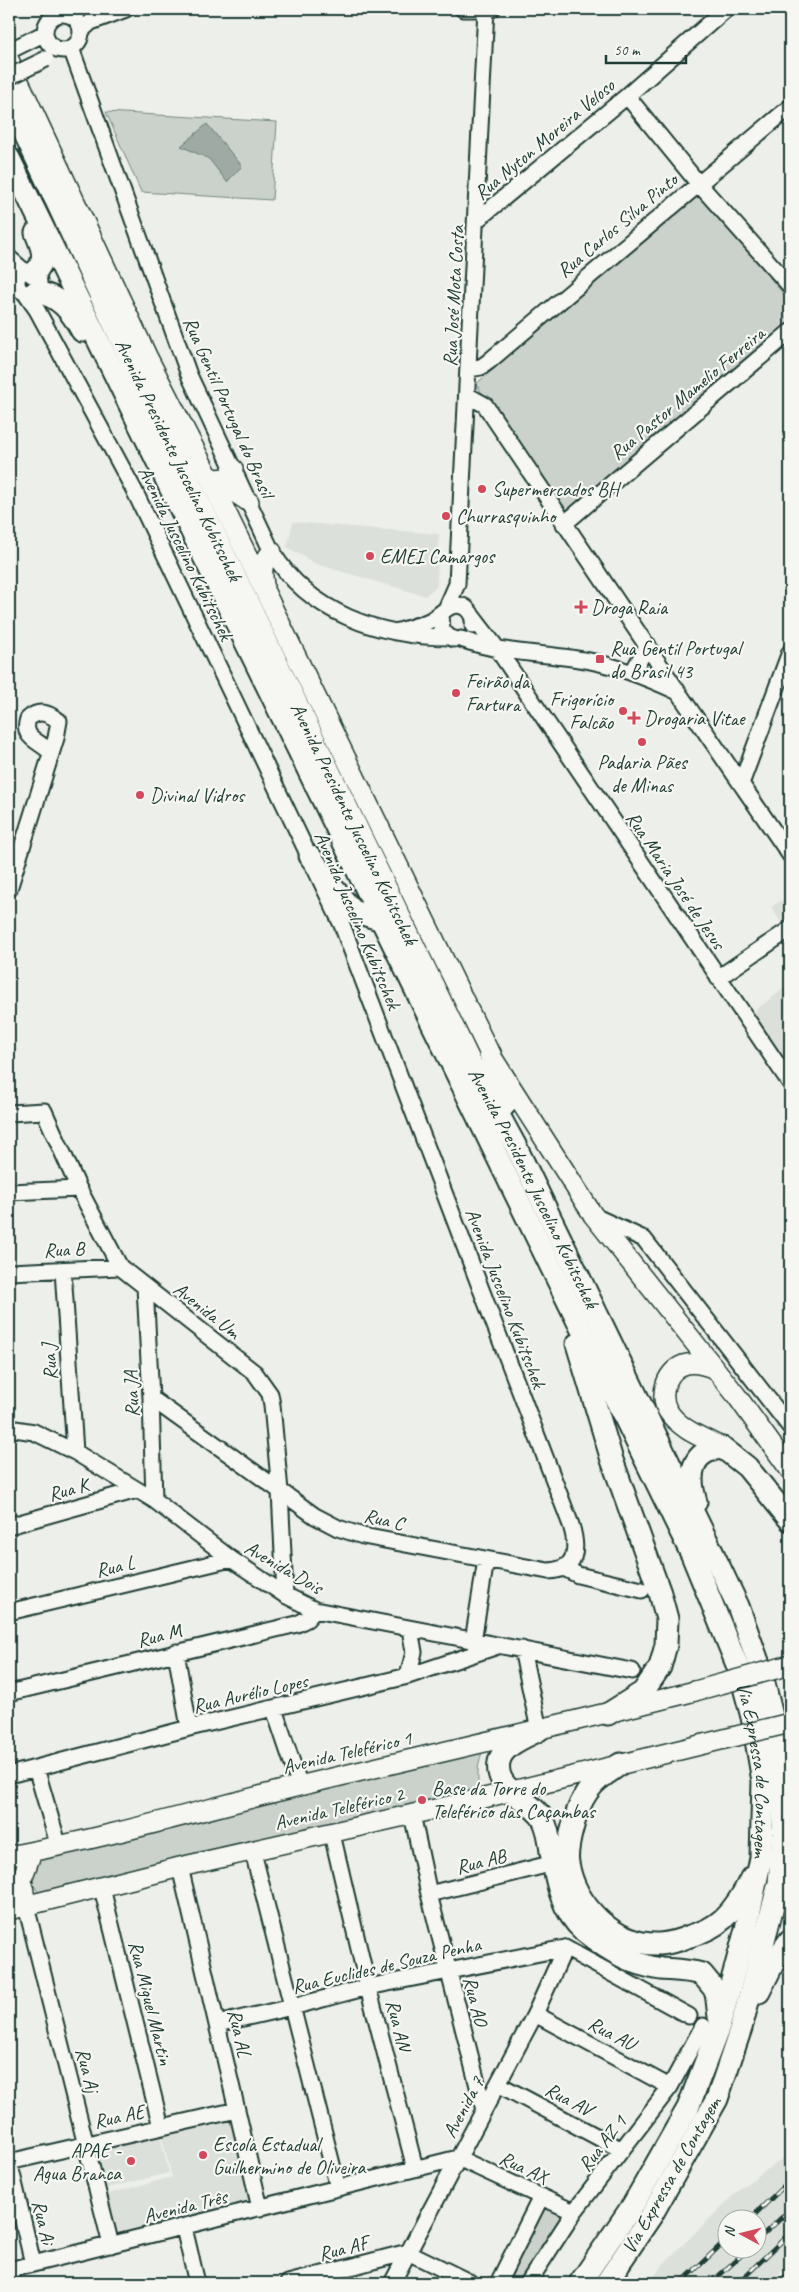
<svg xmlns="http://www.w3.org/2000/svg" width="799" height="2292" viewBox="0 0 799 2292" font-family="Caveat,sans-serif">
<style>
.built{fill:#dce0db;fill-rule:evenodd}
.green{fill:#cbd2cc;stroke:#758880}
.water{fill:#9faaa4;stroke:#6c7e77}
.lines{fill:none;stroke-linecap:round;stroke-linejoin:round}
.minor-casing{stroke:#1f3d34;stroke-width:19}
.major-casing{stroke:#1f3d34;stroke-width:22}
.highway-casing{stroke:#1f3d34;stroke-width:25}
.minor{stroke:#f6f6f2;stroke-width:15}
.major{stroke:#f6f6f2;stroke-width:19}
.highway{stroke:#f6f6f2;stroke-width:21}
.rail-casing{stroke:#1f3d34;stroke-width:5}
.rail{stroke:#f6f6f2;stroke-width:3;stroke-dasharray:9;stroke-linecap:butt}
.minor-bridge-casing{stroke:#1f3d34;stroke-width:19;stroke-linecap:butt}
.major-bridge-casing{stroke:#1f3d34;stroke-width:22;stroke-linecap:butt}
.minor-bridge{stroke:#f6f6f2;stroke-width:15}
.major-bridge{stroke:#f6f6f2;stroke-width:19}
.poi-dot{fill:#d1495b;stroke:#f6f6f2;stroke-width:2}
.labels{text-anchor:middle;stroke-width:4.5;stroke-linejoin:round;paint-order:stroke}
.street-label{font-size:20px;fill:#1f3d34;stroke:#f6f6f2}
.poi-label{font-size:20px;fill:#1f3d34;stroke:#f6f6f2;text-anchor:start}
</style>
<rect width="100%" height="100%" fill="#edefea"/>
<filter id="ink" filterUnits="userSpaceOnUse"><feTurbulence type="fractalNoise" baseFrequency=".02" numOctaves="2"/><feDisplacementMap in="SourceGraphic" scale="10" xChannelSelector="R" yChannelSelector="G"/><feConvolveMatrix kernelMatrix="1 2 1 2 8 2 1 2 1" color-interpolation-filters="sRGB"/></filter>
<g filter="url(#ink)">
<path class="built" d="M293 522 439 534 437 586 425 596 316 564 287 547Z
M790 895V919L782 924 771 907Z
M790 984V1075L749 1015Z
M230 2116 251 2200 114 2236 104 2195 172 2177 161 2134Z
M159 2132 169 2173 103 2189 93 2149Z
M790 2153V2263L770 2283H650L662 2265 742 2187ZM726 2220H756V2250H726Z"/>
<path class="green" d="M106 112 277 122 272 200 141 192Z
M701 194 790 302V322L563 517 476 384Z
M485 1746C477 1762 477 1774 479 1791L40 1895 33 1884 34 1861Z
M541 2198 573 2212 526 2283H499Z"/>
<path class="water" d="M207 124 242 166 227 182 209 159 181 146Z"/>
<g class="lines">
<g class="minor-casing">
<path id="minor" d="M463 9H492
M45 32a18 18 0 1 1 36 0a18 18 0 1 1-36 0Z
M81 31 91 22 126 9
M71 48 189 375 272 552C309 613 380 637 449 637
M9 51 45 33
M627 96 698 183 790 286
M477 220 627 96 726 9
M9 258 25 272
M17 282a11 11 0 1 1 22 0a11 11 0 1 1-22 0Z
M25 293 37 310 134 490 342 925 571 1525C578 1548 578 1570 548 1571L363 1536 338 1528 315 1516 151 1398
M469 369 481 367 488 362 790 107
M467 395 485 405 678 692 790 855
M564 524 790 332
M446 609 457 584 486 9
M441 615 442 630 449 637 454 639
M473 617 496 647 790 1083
M399 631C409 628 420 625 429 621 438 617 445 608 452 606 465 602 475 614 473 626
M461 639C501 654 548 653 590 661 621 667 650 679 678 692
M632 673 648 645
M741 784 790 652
M9 889 56 738 59 721C48 713 39 709 28 719 21 739 41 741 51 753
M718 978 790 929
M9 1113 44 1111 79 1189 120 1267 255 1373 270 1394 272 1405 280 1491 285 1595
M9 1192 79 1189
M594 1216 644 1239 790 1427
M63 1270 75 1452
M9 1272 120 1267
M145 1287 151 1398 154 1500
M9 1428 34 1432 75 1452 154 1500 231 1559 285 1595 315 1610 632 1671
M9 1526 137 1490
M564 1568 578 1575 642 1590
M9 1612 231 1559
M473 1641 486 1560
M522 1649 539 1730
M176 1652 189 1728
M408 1676 414 1652 410 1629
M9 1693 297 1624 307 1619 315 1610
M274 1709 300 1786
M36 1768 59 1847
M9 1775 189 1728 408 1676 498 1646
M412 1814 429 1894 484 2110
M332 1834 368 1987 415 2168
M253 1852 338 2188
M180 1867 260 2208
M102 1888 161 2127
M429 1894 542 1866
M26 1906 111 2245
M565 1948 689 2016
M535 2014 670 2087
M217 2024 292 2007 368 1987 565 1948
M498 2084 622 2150
M9 2161 33 2264
M9 2162 237 2110
M184 2228 197 2283
M9 2270 458 2158 574 2212
M288 2283 408 2252 471 2283
M392 2283 535 2014 565 1948
M498 2283 541 2197
M528 2283 574 2212 670 2087 703 2026
M789 2283 790 2282"/>
</g>
<g class="major-casing">
<path id="major" d="M9 60 147 356 208 475 490 1054 593 1215 736 1395 790 1470
M210 476 249 502
M214 479 227 478 233 469
M264 585C262 572 261 562 272 552
M713 1368C705 1365 696 1362 687 1364 667 1368 658 1395 668 1411 680 1430 704 1438 723 1448
M9 1856C106 1838 202 1810 299 1786 430 1754 563 1725 695 1691
M26 1906 22 1879 32 1852
M9 1910 180 1867 484 1798 708 1743"/>
</g>
<g class="highway-casing">
<g id="highway">
<path id="s1" d="M9 100 132 363 471 1064 515 1145 708 1543 738 1606 760 1667 772 1716 782 1780 783 1833 779 1883 741 2028 717 2099 651 2216 606 2283"/>
<path id="s2" d="M9 158 692 1555 740 1672 752 1717 763 1781 761 1858 746 1929 720 2024 688 2108 633 2205 580 2283"/>
<path d="M34 273C48 261 42 247 36 233"/>
<path d="M35 292C59 295 71 311 82 331"/>
<path d="M310 856 333 888 353 911 382 920"/>
<path d="M490 1054 504 1106"/>
<path d="M577 1344 612 1460 660 1593 667 1619 666 1645 660 1667 643 1692 608 1714"/>
<path d="M696 1502C688 1476 690 1450 723 1448L747 1467 790 1520"/>
<path d="M539 1730C526 1737 502 1745 499 1762 494 1791 531 1799 543 1819 548 1829 550 1841 551 1852 556 1880 561 1911 584 1931 606 1949 633 1965 661 1969 675 1970 688 1970 702 1974L716 1991 719 2017"/>
<path d="M620 1764C613 1770 605 1774 598 1780 585 1791 577 1810 573 1826 570 1837 566 1851 568 1863 575 1906 615 1946 660 1944 670 1943 681 1940 690 1936 701 1933 714 1927 723 1919 735 1908 744 1893 751 1878"/>
<path d="M759 1992 774 1962 790 1940"/>
</g>
</g>
<use href="#minor" class="minor"/>
<use href="#major" class="major"/>
<use href="#highway" class="highway"/>
<g class="rail-casing">
<path id="rail" d="M749 2220 790 2180
M756 2241 790 2210
M681 2283 726 2240
M711 2283 747 2250
M738 2283 790 2233"/>
</g>
<use href="#rail" class="rail"/>
<g class="minor-bridge-casing">
<path id="minor-bridge" d="M9 77 46 59"/>
</g>
<g class="major-bridge-casing">
<path id="major-bridge" d="M695 1691 790 1665
M708 1743 790 1723"/>
</g>
<use href="#minor-bridge" class="minor-bridge"/>
<use href="#major-bridge" class="major-bridge"/>
</g>
</g>
<g class="poi-dot">
<circle cx="482" cy="489" r="5"/>
<circle cx="446" cy="516" r="5"/>
<circle cx="370" cy="556" r="5"/>
<path d="M578.5 599.5h5v5h5v5h-5v5h-5v-5h-5v-5h5z"/>
<rect x="595" y="654" width="10" height="10" rx="2.5"/>
<circle cx="456" cy="693" r="5"/>
<circle cx="623" cy="711" r="5"/>
<path d="M631.5 710.5h5v5h5v5h-5v5h-5v-5h-5v-5h5z"/>
<circle cx="642" cy="742" r="5"/>
<circle cx="140" cy="795" r="5"/>
<circle cx="422" cy="1800" r="5"/>
<circle cx="203" cy="2155" r="5"/>
<circle cx="131" cy="2161" r="5"/>
</g>
<g class="labels">
<g class="street-label">
<text transform="translate(544 139) rotate(-40)" y="7">Rua Nyton Moreira Veloso</text>
<text transform="translate(617 225) rotate(-40)" y="7">Rua Carlos Silva Pinto</text>
<text transform="translate(453 296) rotate(-87)" y="7">Rua José Mota Costa</text>
<text transform="translate(687 393) rotate(-40)" y="7">Rua Pastor Mamelio Ferreira</text>
<text transform="translate(229 407) rotate(66)" y="7">Rua Gentil Portugal do Brasil</text>
<text dy="7" stroke="none"><textPath href="#s1" startOffset="398">Avenida Presidente Juscelino Kubitschek</textPath></text>
<text transform="translate(186 553) rotate(64)" y="7">Avenida Juscelino Kubitschek</text>
<text dy="7" stroke="none"><textPath href="#s1" startOffset="802">Avenida Presidente Juscelino Kubitschek</textPath></text>
<text transform="translate(676 880) rotate(56)" y="7">Rua Maria José de Jesus</text>
<text transform="translate(358 920) rotate(67)" y="7">Avenida Juscelino Kubitschek</text>
<text dy="7" stroke="none"><textPath href="#s1" startOffset="1208">Avenida Presidente Juscelino Kubitschek</textPath></text>
<text transform="translate(64 1249) rotate(-3)" y="7">Rua B</text>
<text transform="translate(506 1298) rotate(69)" y="7">Avenida Juscelino Kubitschek</text>
<text transform="translate(207 1310) rotate(38)" y="7">Avenida Um</text>
<text transform="translate(49 1362) rotate(-94)" y="7">Rua J</text>
<text transform="translate(131 1394) rotate(-92)" y="7">Rua JA</text>
<text transform="translate(68 1489) rotate(-16)" y="7">Rua K</text>
<text transform="translate(384 1519) rotate(13)" y="7">Rua C</text>
<text transform="translate(115 1566) rotate(-13)" y="7">Rua L</text>
<text transform="translate(284 1567) rotate(30)" y="7">Avenida Dois</text>
<text transform="translate(159 1635) rotate(-14)" y="7">Rua M</text>
<text transform="translate(250 1693) rotate(-13)" y="7">Rua Aurélio Lopes</text>
<text transform="translate(347 1752) rotate(-13)" y="7">Avenida Teleférico 1</text>
<text dy="7" stroke="none"><textPath href="#s2" startOffset="1781">Via Expressa de Contagem</textPath></text>
<text transform="translate(339 1808) rotate(-13)" y="7">Avenida Teleférico 2</text>
<text transform="translate(481 1861) rotate(-14)" y="7">Rua AB</text>
<text transform="translate(386 1965) rotate(-13)" y="7">Rua Euclides de Souza Penha</text>
<text transform="translate(476 2001) rotate(76)" y="7">Rua AO</text>
<text transform="translate(151 2003) rotate(76)" y="7">Rua Miguel Martin</text>
<text transform="translate(399 2025) rotate(76)" y="7">Rua AN</text>
<text transform="translate(240 2033) rotate(77)" y="7">Rua AL</text>
<text transform="translate(612 2033) rotate(28)" y="7">Rua AU</text>
<text transform="translate(88 2070) rotate(76)" y="7">Rua Aj</text>
<text transform="translate(569 2099) rotate(28)" y="7">Rua AV</text>
<text transform="translate(463 2107) rotate(-62)" y="7">Avenida 7</text>
<text transform="translate(119 2116) rotate(-12)" y="7">Rua AE</text>
<text transform="translate(602 2143) rotate(-52)" y="7">Rua AZ 1</text>
<text transform="translate(524 2167) rotate(25)" y="7">Rua AX</text>
<text transform="translate(671 2175) rotate(-60)" y="7">Via Expressa de Contagem</text>
<text transform="translate(185 2206) rotate(-14)" y="7">Avenida Três</text>
<text transform="translate(44 2222) rotate(77)" y="7">Rua Ai</text>
<text transform="translate(343 2248) rotate(-14)" y="7">Rua AF</text>
</g>
<g class="poi-label">
<text x="492" y="496">Supermercados BH</text>
<text x="456" y="523">Churrasquinho</text>
<text x="380" y="563">EMEI Camargos</text>
<text x="591" y="614">Droga Raia</text>
<text x="610" y="655">Rua Gentil Portugal<tspan x="610" dy="23">do Brasil 43</tspan></text>
<text x="466" y="688">Feirão da<tspan x="466" dy="23">Fartura</tspan></text>
<text x="613" y="706" text-anchor="end">Frigorício<tspan x="613" dy="23">Falcão</tspan></text>
<text x="644" y="725">Drogaria Vitae</text>
<text x="642" y="769" text-anchor="middle">Padaria Pães<tspan x="642" dy="23">de Minas</tspan></text>
<text x="150" y="802">Divinal Vidros</text>
<text x="432" y="1795">Base da Torre do<tspan x="432" dy="23">Teleférico das Caçambas</tspan></text>
<text x="213" y="2151">Escola Estadual<tspan x="213" dy="23">Guilhermino de Oliveira</tspan></text>
<text x="121" y="2157" text-anchor="end">APAE -<tspan x="121" dy="23">Agua Branca</tspan></text>
</g>
</g>
<rect width="799" height="2292" fill="none" stroke="#f6f6f2" stroke-width="30"/>
<rect x="15" y="15" width="769" height="2262" fill="none" stroke="#1f3d34" stroke-width="2" filter="url(#ink)"/>
<g transform="translate(742 2234) rotate(277)"><circle r="24" fill="#f6f6f2" stroke="#a0aca6"/>
<path d="M0-4L9 19L0 12L-9 19Z" fill="#d1495b"/>
<text y="-8" font-size="14" font-weight="bold" text-anchor="middle" fill="#1f3d34">N</text>
</g>
<path d="M606 55v8h80v-8" fill="none" stroke="#1f3d34" stroke-width="2.5"/>
<text x="614" y="55" font-size="15" fill="#1f3d34" stroke="#f6f6f2" stroke-width="4" paint-order="stroke">50 m</text>
</svg>
